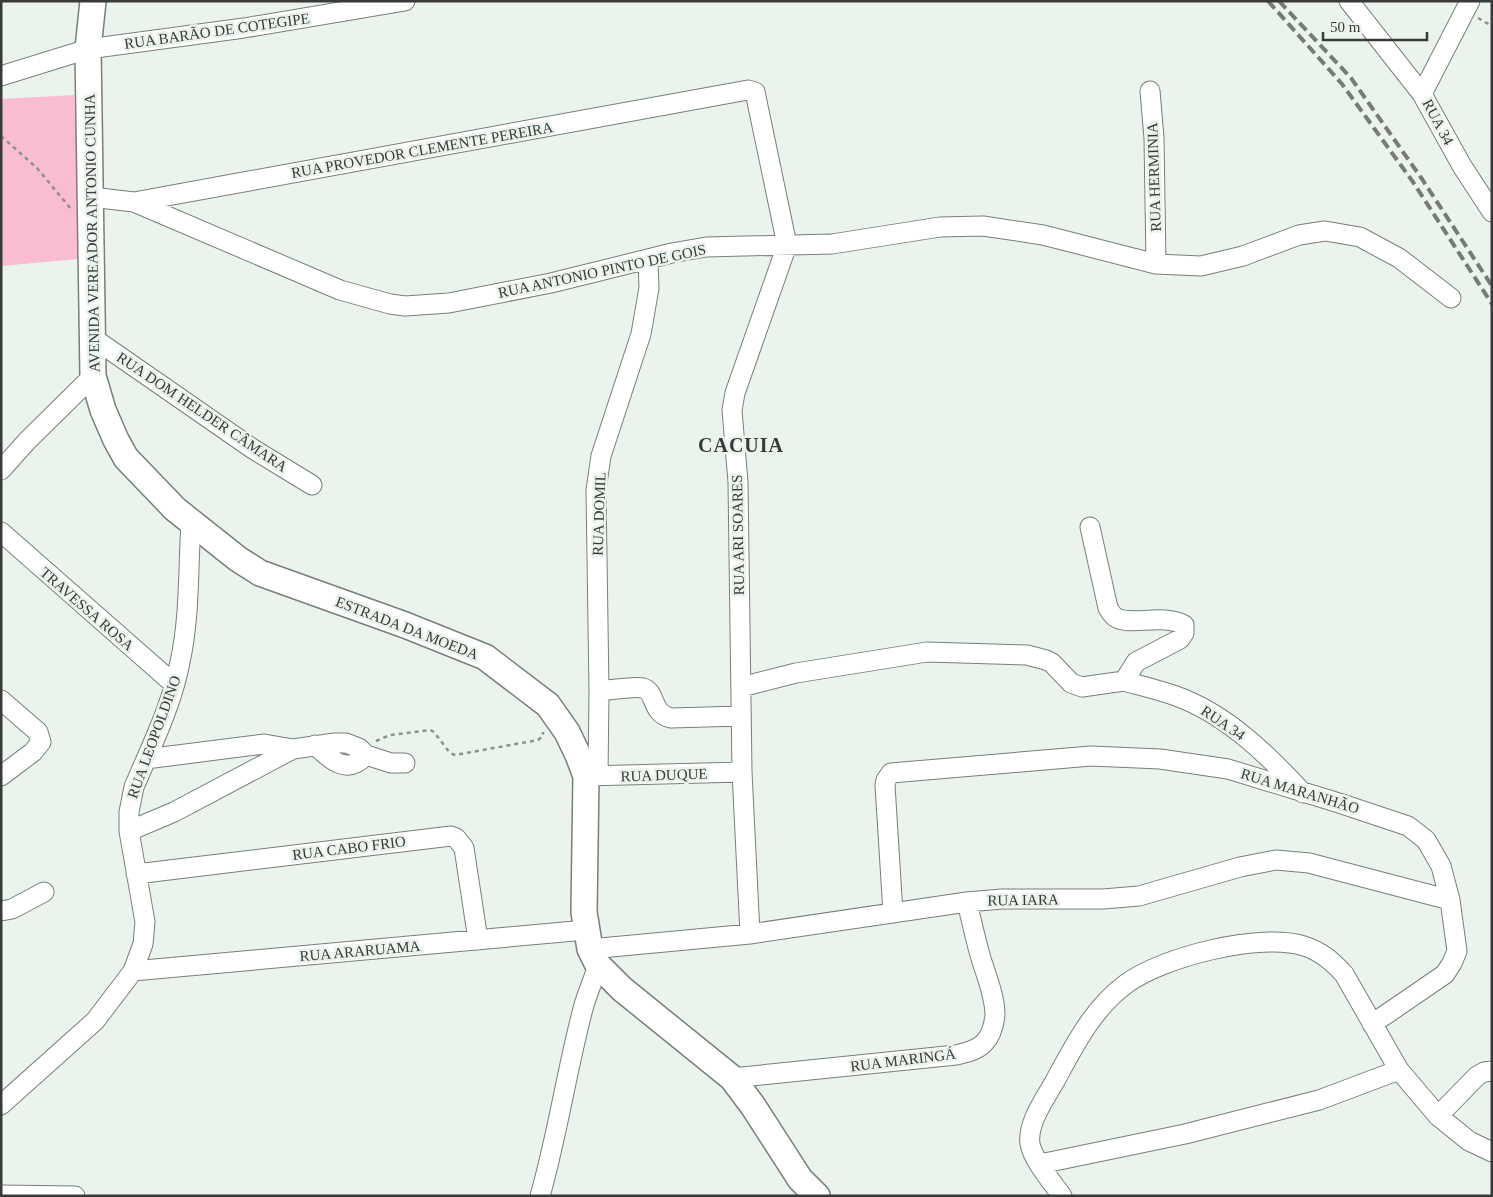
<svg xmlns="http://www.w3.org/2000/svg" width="1493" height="1197" viewBox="0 0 1493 1197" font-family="'Times New Roman',serif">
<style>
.green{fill:#f8bdd1}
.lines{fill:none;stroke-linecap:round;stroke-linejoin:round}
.minor-casing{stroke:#787f7a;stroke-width:21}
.major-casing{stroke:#787f7a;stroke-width:28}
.path{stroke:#8c918d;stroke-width:2.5;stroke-dasharray:4 4;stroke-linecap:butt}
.minor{stroke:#fff;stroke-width:19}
.major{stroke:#fff;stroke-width:25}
.rail{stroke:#767b77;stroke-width:4;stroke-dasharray:10 5;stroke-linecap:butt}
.labels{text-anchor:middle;stroke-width:5;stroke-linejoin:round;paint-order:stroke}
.street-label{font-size:15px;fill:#383b39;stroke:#ebf3ed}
.district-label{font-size:20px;font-weight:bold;letter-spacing:1px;fill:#383b39;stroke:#ebf3ed}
</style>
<rect width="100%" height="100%" fill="#ebf3ed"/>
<path class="green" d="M74 95 80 220 78 259 1 266V99Z"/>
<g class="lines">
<g class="minor-casing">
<path id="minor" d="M1349 1 1422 94
M1470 1 1422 94 1462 166 1492 212
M1 76 88 49 244 28 405 1
M1150 91 1154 138 1156 264
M91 197 134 202 748 90 755 92 787 245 735 393 732 410 738 482 742 772 750 934
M134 202 340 290 390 304 405 306 449 303 551 283 672 253 706 247 832 244 940 227 983 226 1043 235 1156 264 1201 266 1243 256 1299 235 1325 231 1360 237 1399 258 1451 298
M93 338 253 449 312 485
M1 470 27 441 93 376
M1 532 174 684
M1124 681C1142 686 1159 690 1176 696 1226 714 1267 754 1303 793
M741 687 796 673 927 652 1027 655 1046 660 1052 663 1071 683 1082 687 1124 681 1136 662 1180 639 1184 633V625C1162 613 1130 627 1115 617 1112 615 1110 611 1108 608L1090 527
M599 691C609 690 635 686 643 688 657 692 650 713 671 718L741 716
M1 700 38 732 41 742 33 752 1 776
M315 745C331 760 347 776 366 755L391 763H405
M146 759 264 744 293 749
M586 776 742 772
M598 776 599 691 596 490 601 456 641 334 649 288 648 260
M129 831 174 812 293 749 335 743H346L359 748 366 755
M136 874 451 836 456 838 464 848 478 940
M1 911 12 909 44 892
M893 913 885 785 886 780 891 773 1091 756 1160 759 1228 769 1339 803 1408 826 1426 840 1441 866 1450 900 1457 951 1452 963 1445 974 1372 1024
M590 949 750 934 967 902 1002 899H1103L1139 896 1240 867 1276 860 1309 863 1450 900
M133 971 586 930
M732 1078 956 1055C965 1053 976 1051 984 1043 991 1036 994 1025 995 1015 995 995 985 973 980 955 975 937 971 919 967 902
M1 1105 95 1021 133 971 143 944 145 922 129 831V812L134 787C151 747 172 705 180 662 190 617 188 568 191 522
M1438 1116 1477 1076 1484 1072 1492 1071
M1040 1164 1185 1134 1319 1100 1399 1070
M1 1195 75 1196
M540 1196C558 1133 567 1068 584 1005 588 992 594 978 598 965
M1062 1196C1052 1182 1033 1160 1030 1144 1027 1123 1045 1099 1055 1081 1074 1046 1093 1008 1126 984 1162 957 1261 932 1304 946 1321 951 1333 962 1344 974L1399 1070 1438 1116 1469 1141 1492 1152"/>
</g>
<g class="major-casing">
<path id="major" d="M93 1 88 49 93 376 103 410 116 440 126 458 175 509 238 559 260 573 405 625 485 657 548 705 567 732 578 755 586 776 584 912 590 949 598 965 622 989 732 1078 753 1106 800 1179 817 1196"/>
</g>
<path class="path" d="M1478 18 1492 26
M1 136 37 168 71 209
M376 741 390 735 430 730 434 732 450 753 455 755 538 740 543 736V732"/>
<use href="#minor" class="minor"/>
<use href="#major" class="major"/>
<path class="rail" d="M1268 1 1342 84 1413 182 1492 304
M1279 1 1351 78 1422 179 1492 286"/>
</g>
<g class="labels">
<g class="street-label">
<text transform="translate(217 31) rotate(-8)" y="5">RUA BARÃO DE COTEGIPE</text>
<text transform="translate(1438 122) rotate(62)" y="5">RUA 34</text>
<text transform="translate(422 150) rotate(-10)" y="5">RUA PROVEDOR CLEMENTE PEREIRA</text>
<text transform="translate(1154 177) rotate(-92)" y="5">RUA HERMINIA</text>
<text transform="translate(92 233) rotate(-91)" y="5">AVENIDA VEREADOR ANTONIO CUNHA</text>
<text transform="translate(602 271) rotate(-12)" y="5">RUA ANTONIO PINTO DE GOIS</text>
<text transform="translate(202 412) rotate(34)" y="5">RUA DOM HELDER CÂMARA</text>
<text transform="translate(599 514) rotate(-88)" y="5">RUA DOMIL</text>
<text transform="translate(738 535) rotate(-91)" y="5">RUA ARI SOARES</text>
<text transform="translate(87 609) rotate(41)" y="5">TRAVESSA ROSA</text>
<text transform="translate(407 628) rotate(21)" y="5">ESTRADA DA MOEDA</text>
<text transform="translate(1223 723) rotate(34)" y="5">RUA 34</text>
<text transform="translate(154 737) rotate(-70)" y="5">RUA LEOPOLDINO</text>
<text transform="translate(664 775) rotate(-2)" y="5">RUA DUQUE</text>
<text transform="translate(1300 791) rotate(17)" y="5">RUA MARANHÃO</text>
<text transform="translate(349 848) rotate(-7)" y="5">RUA CABO FRIO</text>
<text transform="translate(1023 900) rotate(-1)" y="5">RUA IARA</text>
<text transform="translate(360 951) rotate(-5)" y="5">RUA ARARUAMA</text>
<text transform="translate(903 1060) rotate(-7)" y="5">RUA MARINGÁ</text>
</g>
<g class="district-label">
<text x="741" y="452">CACUIA</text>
</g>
</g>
<rect width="1493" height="1197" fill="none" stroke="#383b39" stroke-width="5"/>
<path d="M1323 32v8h104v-8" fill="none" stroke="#383b39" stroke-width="2.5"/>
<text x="1330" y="32" font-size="15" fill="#383b39" stroke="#ebf3ed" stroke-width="4" paint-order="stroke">50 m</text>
</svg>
